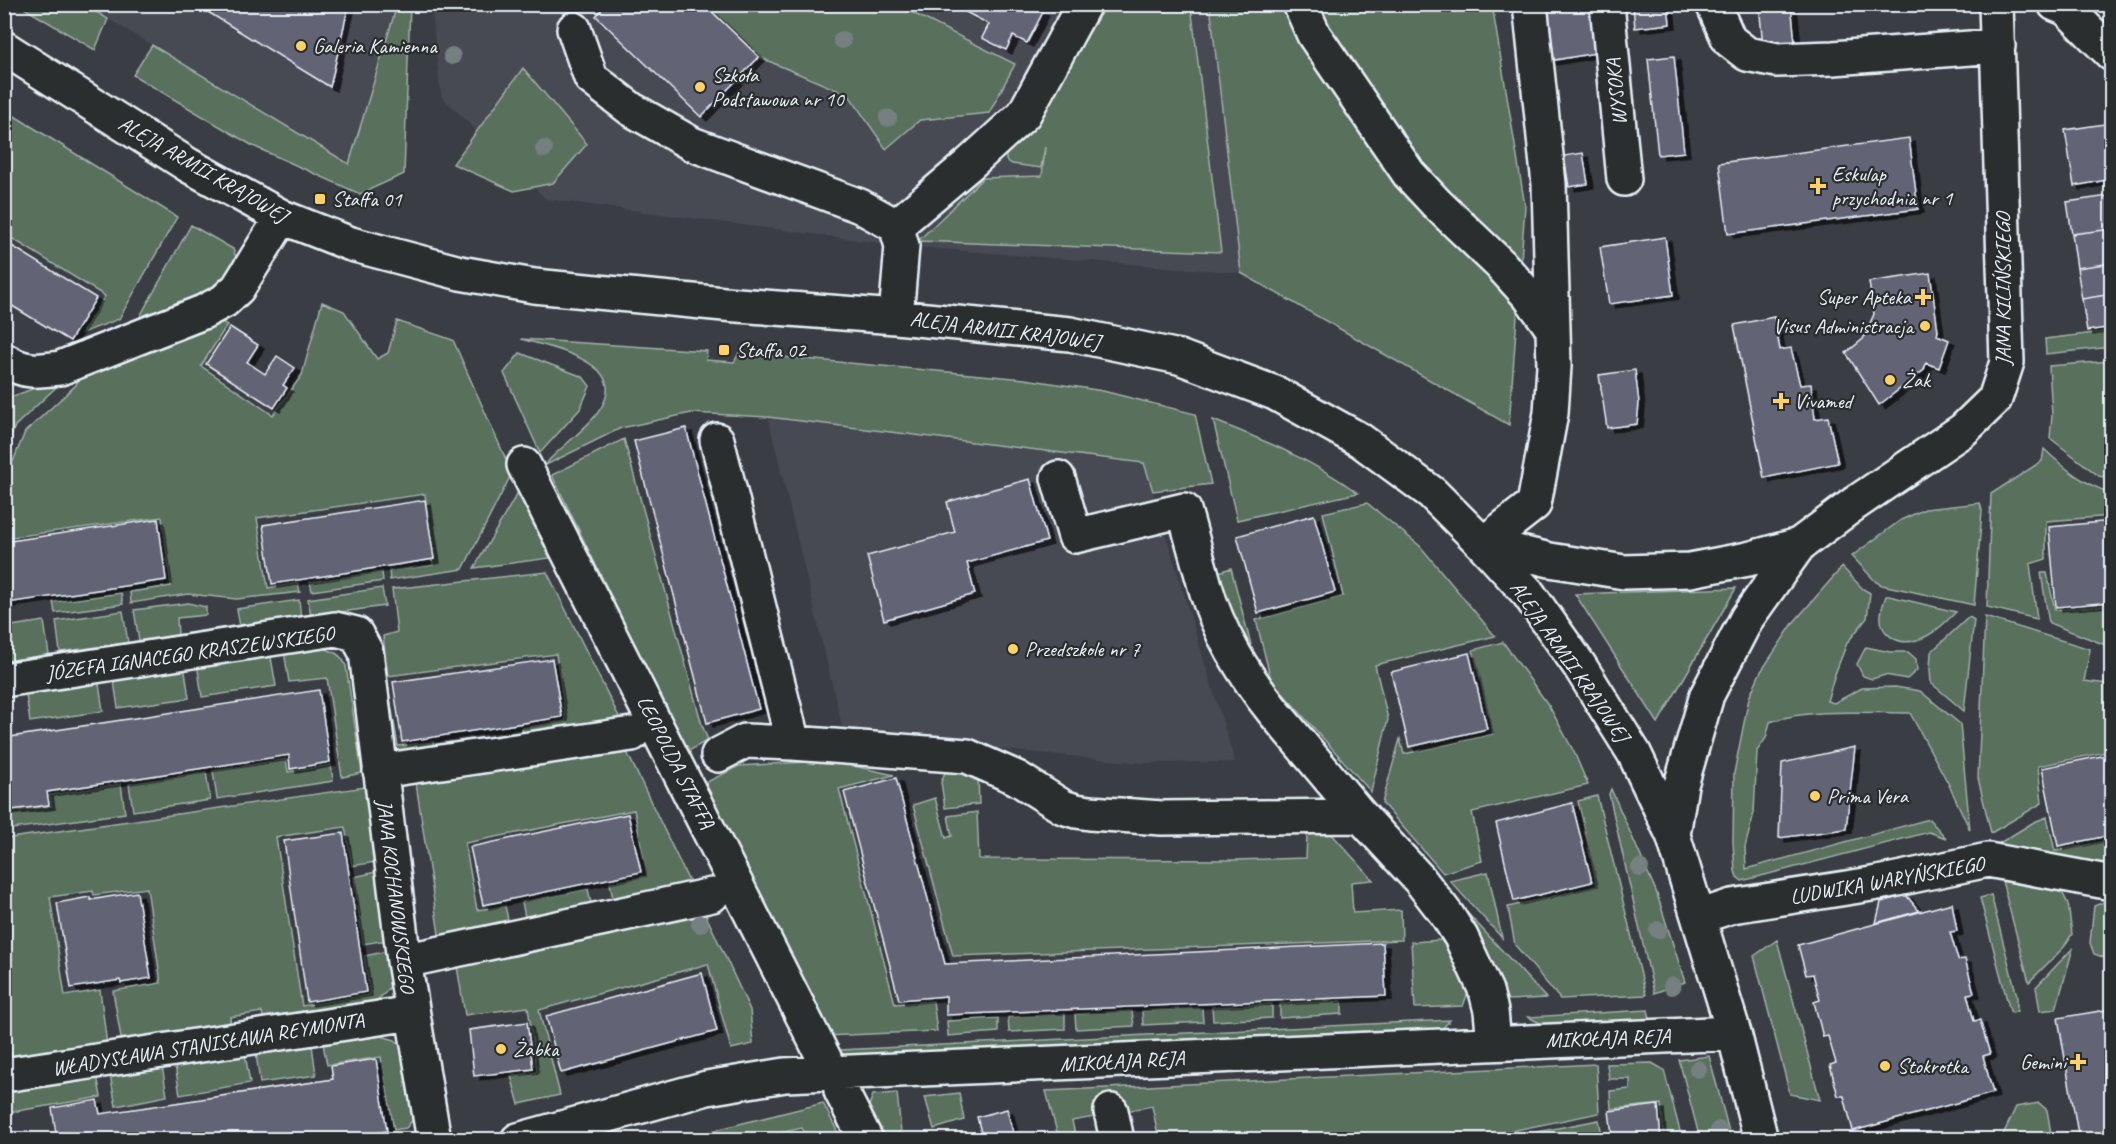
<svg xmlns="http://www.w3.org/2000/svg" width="2116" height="1144" viewBox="0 0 2116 1144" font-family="Caveat,sans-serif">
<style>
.built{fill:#474853}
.green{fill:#58705c;stroke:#a0b0aa;stroke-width:1.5}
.building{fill:#636376;stroke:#e8f1f8;stroke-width:1.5;filter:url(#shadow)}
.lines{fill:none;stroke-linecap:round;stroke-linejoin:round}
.minor-casing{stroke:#e8f1f8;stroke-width:38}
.minor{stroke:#2a2d2e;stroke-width:33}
.tree{fill:#768080}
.poi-dot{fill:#ffd166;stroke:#2a2d2e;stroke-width:2}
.labels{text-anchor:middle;stroke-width:4.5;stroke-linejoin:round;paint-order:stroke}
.poi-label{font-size:21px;fill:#e8f1f8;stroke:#2a2d2e;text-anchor:start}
.street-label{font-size:21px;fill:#e8f1f8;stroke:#2a2d2e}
</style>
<defs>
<filter id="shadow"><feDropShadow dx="6" dy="4" stdDeviation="0" flood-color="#0009"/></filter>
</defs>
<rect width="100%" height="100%" fill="#3b3d44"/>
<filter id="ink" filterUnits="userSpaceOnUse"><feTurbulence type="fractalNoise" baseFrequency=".0167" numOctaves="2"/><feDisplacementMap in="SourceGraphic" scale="12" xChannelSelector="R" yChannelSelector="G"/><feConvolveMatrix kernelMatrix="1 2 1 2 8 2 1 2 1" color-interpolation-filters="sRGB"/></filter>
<g filter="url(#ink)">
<path class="built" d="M85 5H397L350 164Z
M431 5H1210L1241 273 902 246 546 199 441 96Z
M768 417 1144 463 1235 762 1140 763 844 734Z"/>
<path class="green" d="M19 5H85L108 19 95 50Z
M397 5H410L404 174 360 194 253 146 133 75 152 45 349 164Z
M704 5H897L1015 64 989 113 920 120 886 149 849 95 759 57Z
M1115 5H1191L1221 252 918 241 983 178 1042 176 1045 147 1041 168 1012 164 1006 160V152L1031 128 1101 13Z
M1210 5H1492L1525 206 1509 425 1241 273Z
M523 68 587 144 553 183 514 191 453 164Z
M5 110 177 217 119 319 82 333 105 296 5 234Z
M191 225 233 249 238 263 214 291 138 320Z
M322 302 344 311 377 359 388 353 397 321 453 340 512 473 463 569 390 580 389 571 433 565 425 494 257 518 268 588 298 583 300 592 237 599 188 594 131 603 130 592 171 586 162 517 5 538V481L25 432 76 385 83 368 212 316 227 325 201 366 273 415 302 375Z
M2111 331V347L2046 354 2045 339Z
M521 339 707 351 706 360 734 362 739 353 1025 379 1103 391 1195 414 1211 484 1153 491 1144 463 768 417 691 413 621 428 546 465 549 460C564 445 583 431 596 415 637 364 555 349 521 339Z
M520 353 583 377 590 386 580 409 540 453 504 373Z
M2111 361H2112L2111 479 2099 476 2050 438 2052 415 2049 366Z
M68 376 15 426 5 453V399Z
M1213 420C1263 440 1313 460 1358 493L1237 520Z
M624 439 702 725 708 740 687 752 552 475Z
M2044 449C2064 468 2085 485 2111 493L2112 516 2046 521V559L2030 564 2037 619 1987 607 1991 494 2042 461Z
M518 492 550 558 474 568Z
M1367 503 1420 546 1495 636 1375 665 1388 719 1371 792 1271 680 1256 620 1343 596 1323 513Z
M1980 503 1982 511 1974 605 1882 585 1876 582 1852 556 1901 520 1925 509Z
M1842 567 1863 589 1870 593 1867 618 1847 643 1835 674 1827 701 1834 703 1862 688 1895 687 1920 691 1960 724 1970 830 1948 783 1910 713C1868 713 1809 708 1770 722L1766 738 1757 751 1754 813 1745 847 1746 869 1929 819 1946 838 1929 832 1742 881 1737 877 1735 871 1733 842 1734 773 1749 698 1760 673 1794 622Z
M1231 568 1258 672 1236 625 1216 573Z
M382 572 383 581 312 591 310 582Z
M547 572 623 725 524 743 522 728 566 721 556 654 388 676 383 636 397 632 392 589Z
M2041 573H2047L2055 610 2111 605V649L2103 644 2049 623Z
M382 588 385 606 311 616 308 599Z
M1736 588 1658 723 1575 594Z
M121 593 123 604 55 613 53 602Z
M1886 596H1889L1956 612C1945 623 1932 636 1917 640 1899 646 1879 635 1881 615 1881 609 1884 602 1886 596Z
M299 600 301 619 240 627 237 609Z
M188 603 206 607V615L177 618 178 636 139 641 134 610Z
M123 611 128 643 60 652 56 621Z
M1969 617 1974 620 1964 711 1931 683 1930 670 1931 652Z
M1985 617 2090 649 2084 681 2108 684 2112 667 2111 751 2038 766 2042 803 1991 833 1978 778Z
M44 621 49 655 5 661V627Z
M1503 642 1549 706 1574 752 1588 785 1472 812 1482 861 1443 873 1382 803 1400 739 1404 754 1493 734 1473 650Z
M318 647C331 650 341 653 346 666L362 773 342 777 327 678 289 682 284 651Z
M1866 647 1890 652H1908L1916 659 1917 670 1907 679 1885 675 1872 679 1863 676 1857 664Z
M270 652 276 686 202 697 197 663Z
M184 665 189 698 118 708 113 675Z
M98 677 103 711 30 722 25 688Z
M387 681 398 746 433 742 436 758 389 765 375 684Z
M625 748 694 892 615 910 610 883 647 876 634 810 465 843 477 910 505 906 511 933 441 947 415 777Z
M286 759 288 772 331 765 333 781 217 799 213 771Z
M839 760 845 764 894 775 839 789 895 1004 933 1001 937 1031 825 1036 705 787 707 782 739 766Z
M946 770 978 776 979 804 945 808 941 782Z
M206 772 210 800 133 811 129 784Z
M121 784 125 813 5 830V813L52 806 50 795Z
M365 787 376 862 352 866 345 827 276 837 302 1006 370 995 364 956 389 951C392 978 398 989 370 1004L264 1020 262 1012 230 1017 231 1028 122 1044 113 991 161 983 147 888 94 895 93 891 50 897 65 996 100 990 107 1045 12 1058 4 1012V839Z
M1611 789 1656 891 1685 982 1654 993 1609 794Z
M1597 796 1646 995 1560 999 1515 945 1508 907 1597 886 1578 801Z
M935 798 946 838 952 836 948 816 977 812 979 859 1235 860 1306 858 1307 835 1317 832H1330L1373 880 1351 882 1353 913 1401 910 1402 940 953 956 913 805Z
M2047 817 2055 851 2111 840V867L1998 844 2034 822Z
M376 872 388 940 363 944 354 877Z
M1488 872 1502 938 1450 881Z
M2002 881 2057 889 2063 894 2068 904 2072 934 2064 947 2029 982Z
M588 889 593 914 527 927 522 902Z
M1991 895 2017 996V1011L2013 1013 2010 1011 1980 898Z
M2104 902 2111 903V920L2107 932H2111V960L2094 954 2090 943 2094 906Z
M1460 905 1546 998 1508 1000Z
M703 909 750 1010 753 1044 731 1049 708 964 539 1010 560 1095 519 1104 511 1076 537 1072 528 1007 465 1015 456 960Z
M1442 940 1447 942 1469 990 1463 1006 1415 1008 1411 942Z
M1777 940 1820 1100 1790 1094 1754 956Z
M2073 948 2056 1009 2040 1011 2036 987Z
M1342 1001V1014L1280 1018V1004Z
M1272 1004V1018L1213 1021 1212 1007Z
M1202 1008 1203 1022 1143 1025 1142 1011Z
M1648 1010 1650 1019 1542 1024 1528 1017Z
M1132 1011 1134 1026 1076 1029 1075 1014Z
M1065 1014V1029L1009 1032 1008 1017Z
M998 1018V1032L948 1036 947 1021Z
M1450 1020 1440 1031 842 1063 840 1050Z
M381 1036 395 1040 403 1047 416 1116 406 1128 394 1130 381 1057 327 1065 323 1044Z
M312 1045 316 1075 260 1083 256 1053Z
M245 1054 250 1083 180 1095 175 1065Z
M1709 1056 1731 1139H1700L1679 1060Z
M1652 1063 1664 1070 1682 1139H1664L1661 1104 1611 1109 1610 1091 1630 1089V1079H1609L1607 1064Z
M1596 1064 1599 1113 1472 1139 1159 1140 1152 1106 1072 1121 1076 1139 1059 1140 1046 1091Z
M162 1066 167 1096 116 1106 110 1075Z
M97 1075 101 1097 5 1113V1090Z
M897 1093 901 1132 887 1135 888 1139H874L864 1119 873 1095Z
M959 1093 964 1120 934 1129 925 1097Z
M823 1103 841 1139H808L802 1128 753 1139H680Z
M2039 1103 2047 1110 2052 1139H2001L2016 1107Z
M1599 1120 1602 1135 1556 1140 1501 1139Z"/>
<path class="building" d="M195 4H349L330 87Z
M606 4H704L759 57 701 117 596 16Z
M950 4H1028L1043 12 1027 43 1013 36 1006 50 982 38 989 24Z
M1546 4H1590L1594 27 1602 52 1549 61Z
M1643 4H1668L1670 24 1635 28 1633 6Z
M1759 4H1791L1795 43 1763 46Z
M1674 56 1684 152 1658 155 1648 59Z
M2111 123 2112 179 2074 186 2065 130Z
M1909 138 1918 209 1728 234 1719 163Z
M1583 153 1588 184 1569 187 1564 156Z
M2108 196 2112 229 2072 234 2067 202Z
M2112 229V263L2077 268 2072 234Z
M1665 237 1673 295 1609 304 1600 247Z
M4 241 96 298 70 341 4 301Z
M2112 263V294L2082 299 2077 268Z
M1930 273 1938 331 1937 335 1949 340 1939 368 1926 363 1924 370 1879 405 1846 353 1863 339 1874 314 1869 282Z
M2112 294V327L2087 331 2082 299Z
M1774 317 1780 350 1791 348 1800 385 1811 384 1815 419 1828 417 1838 463 1764 478 1734 325Z
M230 327 258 345 247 362 265 374 277 356 295 368 283 385 287 388 274 408 206 364Z
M1635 370 1639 403 1637 424 1607 428 1599 375Z
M686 428 759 709 707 723 634 441Z
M1030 479 1047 541 967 563 975 594 884 620 867 556 955 532 947 502Z
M425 500 434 559 272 584 263 525Z
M1314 515 1335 592 1258 613 1237 536Z
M158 519 166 580 7 603 4 588V542Z
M2112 521V602L2056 607 2049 527Z
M1469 653 1487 729 1409 747 1391 672Z
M552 659 562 717 402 742 393 682Z
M319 690 330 762 290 769 289 755 47 792 49 805 4 811V738Z
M1855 747 1846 829 1779 838 1782 763Z
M2112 754V835L2058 846 2042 768Z
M896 778 945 964 1383 943 1386 996 946 1015V996L899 1000 844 792Z
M1572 803 1592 882 1514 901 1496 823Z
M628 814 641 872 483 905 470 847Z
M343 833 366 992 307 1002 284 841Z
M137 892 151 978 121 983 120 980 71 988 57 903 90 897V900Z
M1906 895 1919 911 1876 923 1881 902Z
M1952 903 1957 931 1950 932 1958 960 1965 959 1974 993 1967 994 1974 1021 1980 1020 1990 1054 1983 1056 1993 1093 1853 1131 1844 1096H1838L1830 1065 1836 1063 1828 1036 1823 1037 1814 1002 1820 1000 1813 974 1806 975 1798 945Z
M702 973 717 1031 561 1073 546 1016Z
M2112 1009V1140H2079L2058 1018Z
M527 1022 533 1069 474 1076 469 1030Z
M376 1059 387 1131 328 1140H57L52 1108 97 1100 100 1114 175 1103 333 1079 331 1066Z
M1658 1105 1661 1140H1556L1612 1135 1609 1111Z
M1007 1109 1015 1140H983L977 1117Z"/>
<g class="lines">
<g class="minor-casing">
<path id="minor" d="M1300 4 1314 35 1409 174 1437 204 1500 264 1529 296 1553 329
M1607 4 1624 179
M1713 4 1729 40 1747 54 1777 60 1833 58 1998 46
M2055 4 2067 9 2112 54
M574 29 591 78 631 109 692 144 860 206 896 226 902 246 896 317
M4 48 188 165 282 217 351 244 460 273 534 286 724 304 896 317 1070 334 1179 357 1275 393 1360 440 1432 493 1483 544 1528 593 1579 665 1634 753 1673 835 1734 1033 1761 1140
M896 226 968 165 1024 114 1084 4
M4 360C25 373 37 371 60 368L203 312 224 301 238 288 282 217
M717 440 793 743 967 756 1017 778 1063 807 1076 811 1090 813 1162 818 1361 816
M524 465 825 1060
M1058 478 1075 536 1184 510C1191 535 1198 560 1205 586 1217 630 1244 675 1273 711L1361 816 1420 880 1447 915 1461 937 1486 991 1491 1011 1494 1043
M1483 544 1534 504 1551 413 1554 366 1549 184 1530 4
M1483 544 1550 560 1624 572 1690 570 1748 559 1799 545
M4 680 335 629 356 634 366 652 404 961 434 1140
M718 755 745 741 793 743
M380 771 632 734
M1673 835 1681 785 1707 695 1747 618 1799 545 1854 504 1963 430 1995 399 2007 362 1996 4
M1699 917 1732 906 1878 883 1988 860 2112 883
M404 961 712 895
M4 1075 412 1013
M841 1091 866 1140
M1111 1111 1117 1140
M518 1140 707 1088 785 1075 1734 1033"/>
</g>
<use href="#minor" class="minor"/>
</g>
<g class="tree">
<circle cx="842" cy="40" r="9"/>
<circle cx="452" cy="56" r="9"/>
<circle cx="888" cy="118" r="9"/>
<circle cx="544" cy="149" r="9"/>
<circle cx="1640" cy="868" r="9"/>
<circle cx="700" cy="924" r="9"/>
<circle cx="1658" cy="930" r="9"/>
<circle cx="1672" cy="986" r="9"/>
<circle cx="1698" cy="1069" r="9"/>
<circle cx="1719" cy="1130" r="9"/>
</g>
</g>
<g class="poi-dot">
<circle cx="301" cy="46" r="6"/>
<circle cx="700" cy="87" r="6"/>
<path d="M1815 177h6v6h6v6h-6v6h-6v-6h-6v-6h6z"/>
<rect x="314" y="193" width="12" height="12" rx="3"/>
<path d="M1920 288h6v6h6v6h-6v6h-6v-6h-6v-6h6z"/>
<circle cx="1925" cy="326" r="6"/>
<rect x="718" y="344" width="12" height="12" rx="3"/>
<circle cx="1890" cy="380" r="6"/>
<path d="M1778 392h6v6h6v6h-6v6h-6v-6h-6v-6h6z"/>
<circle cx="1013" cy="649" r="6"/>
<circle cx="1815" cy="796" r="6"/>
<circle cx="501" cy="1049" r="6"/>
<path d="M2075 1053h6v6h6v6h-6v6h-6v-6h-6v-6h6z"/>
<circle cx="1885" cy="1066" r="6"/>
</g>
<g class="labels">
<g class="poi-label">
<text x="313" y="53">Galeria Kamienna</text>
<text x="712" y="82">Szkoła<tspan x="712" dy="24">Podstawowa nr 10</tspan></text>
<text x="1832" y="181">Eskulap<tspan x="1832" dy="24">przychodnia nr 1</tspan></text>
<text x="332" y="206">Staffa 01</text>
<text x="1911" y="304" text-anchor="end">Super Apteka</text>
<text x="1913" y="333" text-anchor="end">Visus Administracja</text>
<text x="736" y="357">Staffa 02</text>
<text x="1902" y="387">Żak</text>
<text x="1794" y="408">Vivamed</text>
<text x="1025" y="656">Przedszkole nr 7</text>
<text x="1827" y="803">Prima Vera</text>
<text x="513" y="1056">Żabka</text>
<text x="2066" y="1069" text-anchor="end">Gemini</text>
<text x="1897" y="1073">Stokrotka</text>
</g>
<g class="street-label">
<text transform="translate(1616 92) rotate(-96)" y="7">WYSOKA</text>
<text transform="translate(203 169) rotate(30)" y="7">ALEJA ARMII KRAJOWEJ</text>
<text transform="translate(2003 289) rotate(-90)" y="7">JANA KILIŃSKIEGO</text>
<text transform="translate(1005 330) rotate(7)" y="7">ALEJA ARMII KRAJOWEJ</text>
<text transform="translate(190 653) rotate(-8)" y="7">JÓZEFA IGNACEGO KRASZEWSKIEGO</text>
<text transform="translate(1570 661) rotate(55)" y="7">ALEJA ARMII KRAJOWEJ</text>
<text transform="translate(676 762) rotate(63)" y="7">LEOPOLDA STAFFA</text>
<text transform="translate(1887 880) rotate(-10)" y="7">LUDWIKA WARYŃSKIEGO</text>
<text transform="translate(396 896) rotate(83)" y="7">JANA KOCHANOWSKIEGO</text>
<text transform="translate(1608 1038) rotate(-2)" y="7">MIKOŁAJA REJA</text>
<text transform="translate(208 1044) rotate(-9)" y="7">WŁADYSŁAWA STANISŁAWA REYMONTA</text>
<text transform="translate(1122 1061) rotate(-3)" y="7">MIKOŁAJA REJA</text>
</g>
</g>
<rect width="2116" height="1144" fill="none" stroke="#2a2d2e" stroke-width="24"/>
<rect x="12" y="12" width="2092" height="1120" fill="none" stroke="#e8f1f8" stroke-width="2" filter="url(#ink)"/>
</svg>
